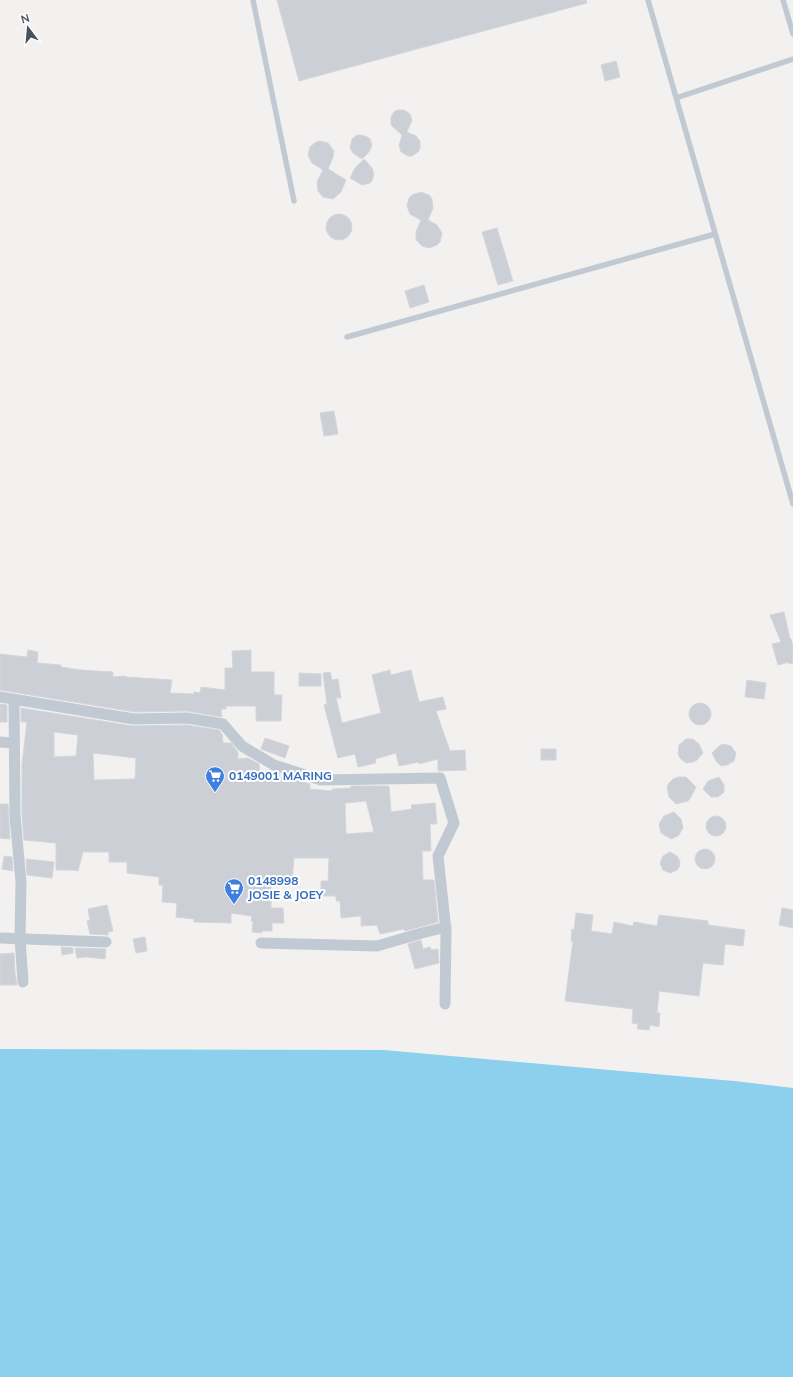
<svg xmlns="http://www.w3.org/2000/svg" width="793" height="1377" viewBox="0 0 793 1377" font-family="Mulish,sans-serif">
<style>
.water{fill:#8cd0ee}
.building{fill:#cccfd6;stroke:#d4d6dc;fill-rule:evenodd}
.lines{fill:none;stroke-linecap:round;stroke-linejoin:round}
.service{stroke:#c1c9d2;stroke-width:5.5}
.minor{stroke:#c1c9d2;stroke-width:11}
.labels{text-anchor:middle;stroke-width:4;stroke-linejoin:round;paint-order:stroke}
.shop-label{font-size:12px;font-weight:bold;fill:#366cbe;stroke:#fff;text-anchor:start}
</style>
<rect width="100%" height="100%" fill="#f3f1f0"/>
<path class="water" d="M0 1049 384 1050 734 1081 793 1088V1377H0Z"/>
<path class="building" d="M277 0H586L587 3 299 81Z
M616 61 620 77 605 81 601 65Z
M397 110H404L410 114 412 120 407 132 416 136 420 141V148L418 152 412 156H408L401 152 399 146 402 135 391 125V117L394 112Z
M357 135H361L367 137 370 139 372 145 369 152 362 159 353 153 350 148 352 139Z
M320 141 328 143 334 151 333 157 328 169 346 180 341 192 333 199 323 197 318 191 317 182 323 170 312 163 308 155 310 147 316 142Z
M364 159 372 168 374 174 372 181 370 183 362 185 350 178 355 168Z
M421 192 429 195 432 199 433 208 428 220 437 225 442 233 440 242 437 245 429 248 422 246 416 240V232L421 220 410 214 407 206 409 198 412 195Z
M326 227a13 13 0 1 1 26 0a13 13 0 1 1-26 0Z
M497 228 513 281 498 285 482 232Z
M424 285 429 302 410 308 405 291Z
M334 411 338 434 324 436 320 413Z
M784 612 790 639H791L793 646V663L789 664V662L778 665 772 644 781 642 770 615Z
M28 650 38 652 37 663 61 665V667L81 670 113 672V677L126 676V677L172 680 170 693 194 694V692L200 693 201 687 225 690V668H233L232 651 251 650V672H274V695H282L281 721H256V706H226V709H221L222 717 187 711 135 712 0 690V654L27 657Z
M390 670 391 675 411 670 419 702 443 697 446 709 436 711 450 751 465 750 466 770 438 771V759L419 764V762L399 766 396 753 375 759 376 763 358 767 355 754 338 758 324 705 327 704 323 673 330 672 332 680 338 679 341 698H336L342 723 381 713 372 675Z
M299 673 321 674V686H299Z
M747 680 766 683 764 699 745 697Z
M689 714a11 11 0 1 1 22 0a11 11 0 1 1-22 0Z
M0 704 7 705V722H0Z
M21 708 133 726 186 725 219 730 222 734 223 743H231L238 752V759L248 758 259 764 260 773 274 772 280 774 278 778H291L310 784V789L332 791V789L351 788V786H389L391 812 412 809 411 805 435 803 437 824H430L431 851H422L423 880H434L438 922 405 931 404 929 380 934 377 925 361 926V916L341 918 340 901H336V896H321V881H328L329 858H294L292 881 278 880V885H271V908H283L284 923H272V931H262V933L252 932 253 921H251L252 916 231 913V923L194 922V919L176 917 177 903 162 902 163 885H159V877L127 873V862H109V852H83L78 871 72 870H56V843L24 840 22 816V764L27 722H21ZM54 732 78 735 76 756 54 757ZM93 753 136 758 135 779 94 780ZM366 801 374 832 346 834 345 803Z
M265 738 289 746 285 758 261 749Z
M686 739H693L699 744 703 753 697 760 693 762 686 763 680 758 678 754 679 745Z
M723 744 731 746 736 753 734 761 727 765 721 766 716 761 712 753 719 746Z
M541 749H556V760H541Z
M678 777H686L696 787 691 797 688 801 676 804 669 797 667 787 669 783 673 779Z
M719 777 724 785V792L718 797H711L703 789 708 781Z
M0 804H8L10 839 0 838Z
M674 812 681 819 683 828 678 836 671 839 661 833 659 824 664 816Z
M706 826a10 10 0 1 1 20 0a10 10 0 1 1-20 0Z
M695 859a10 10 0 1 1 20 0a10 10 0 1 1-20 0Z
M670 852 677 856 680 861 679 867 677 870 670 873 663 870 660 863 663 856Z
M4 856 12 857 13 871 2 869Z
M26 859 54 862 52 878 27 875Z
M107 905 113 931 108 932V935L90 934 87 921 90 920 88 909Z
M782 908 793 910V928L779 925Z
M576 913 593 915 591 931 612 934 614 922 633 926 634 922 657 926 659 915 708 921V925L745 930 743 946 725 944 723 965 703 963 699 996 659 991 657 1013H660L659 1027 650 1025 649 1030 637 1029 638 1024 632 1023 633 1009 565 1001 573 941H571L572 929 574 930Z
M145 937 147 951 136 953 133 939Z
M421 940 423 949 430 947 431 950 438 949 439 963 415 969 408 944Z
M61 947 73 948V953L62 955Z
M75 948 106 949 105 959 86 957 77 958Z
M14 953 15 973 17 985H0V954Z"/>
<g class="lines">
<path class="service" d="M253 0 294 201
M648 0 793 504
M783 0 793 34
M676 98 793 59
M347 337 715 234"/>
<path class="minor" d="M0 697 134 719 187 718 223 724 242 746 274 765 321 780 440 778 454 823 438 856 446 931 445 1004
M14 699 15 816 21 882 20 938 23 982
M0 742 14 743
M0 938 106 942
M261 943 377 946 422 933 446 927"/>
</g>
<defs>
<g id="supermarket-pin" transform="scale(1)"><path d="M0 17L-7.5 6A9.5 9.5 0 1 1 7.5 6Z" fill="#3f7fe0" stroke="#fff"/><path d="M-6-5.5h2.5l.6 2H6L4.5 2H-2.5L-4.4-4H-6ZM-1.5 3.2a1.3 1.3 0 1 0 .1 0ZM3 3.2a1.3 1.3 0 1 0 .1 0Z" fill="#fff"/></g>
</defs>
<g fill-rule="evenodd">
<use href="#supermarket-pin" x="215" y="776"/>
<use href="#supermarket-pin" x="234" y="888"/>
</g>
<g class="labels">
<g class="shop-label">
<text x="229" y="780">0149001 MARING</text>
<text x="248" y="885">0148998<tspan x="248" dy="14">JOSIE &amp; JOEY</tspan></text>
</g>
</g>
<g transform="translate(28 28) rotate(344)" stroke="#ffffff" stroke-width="3" paint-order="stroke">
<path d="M0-3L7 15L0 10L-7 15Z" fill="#48525e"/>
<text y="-6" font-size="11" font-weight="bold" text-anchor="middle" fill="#48525e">N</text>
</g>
</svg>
